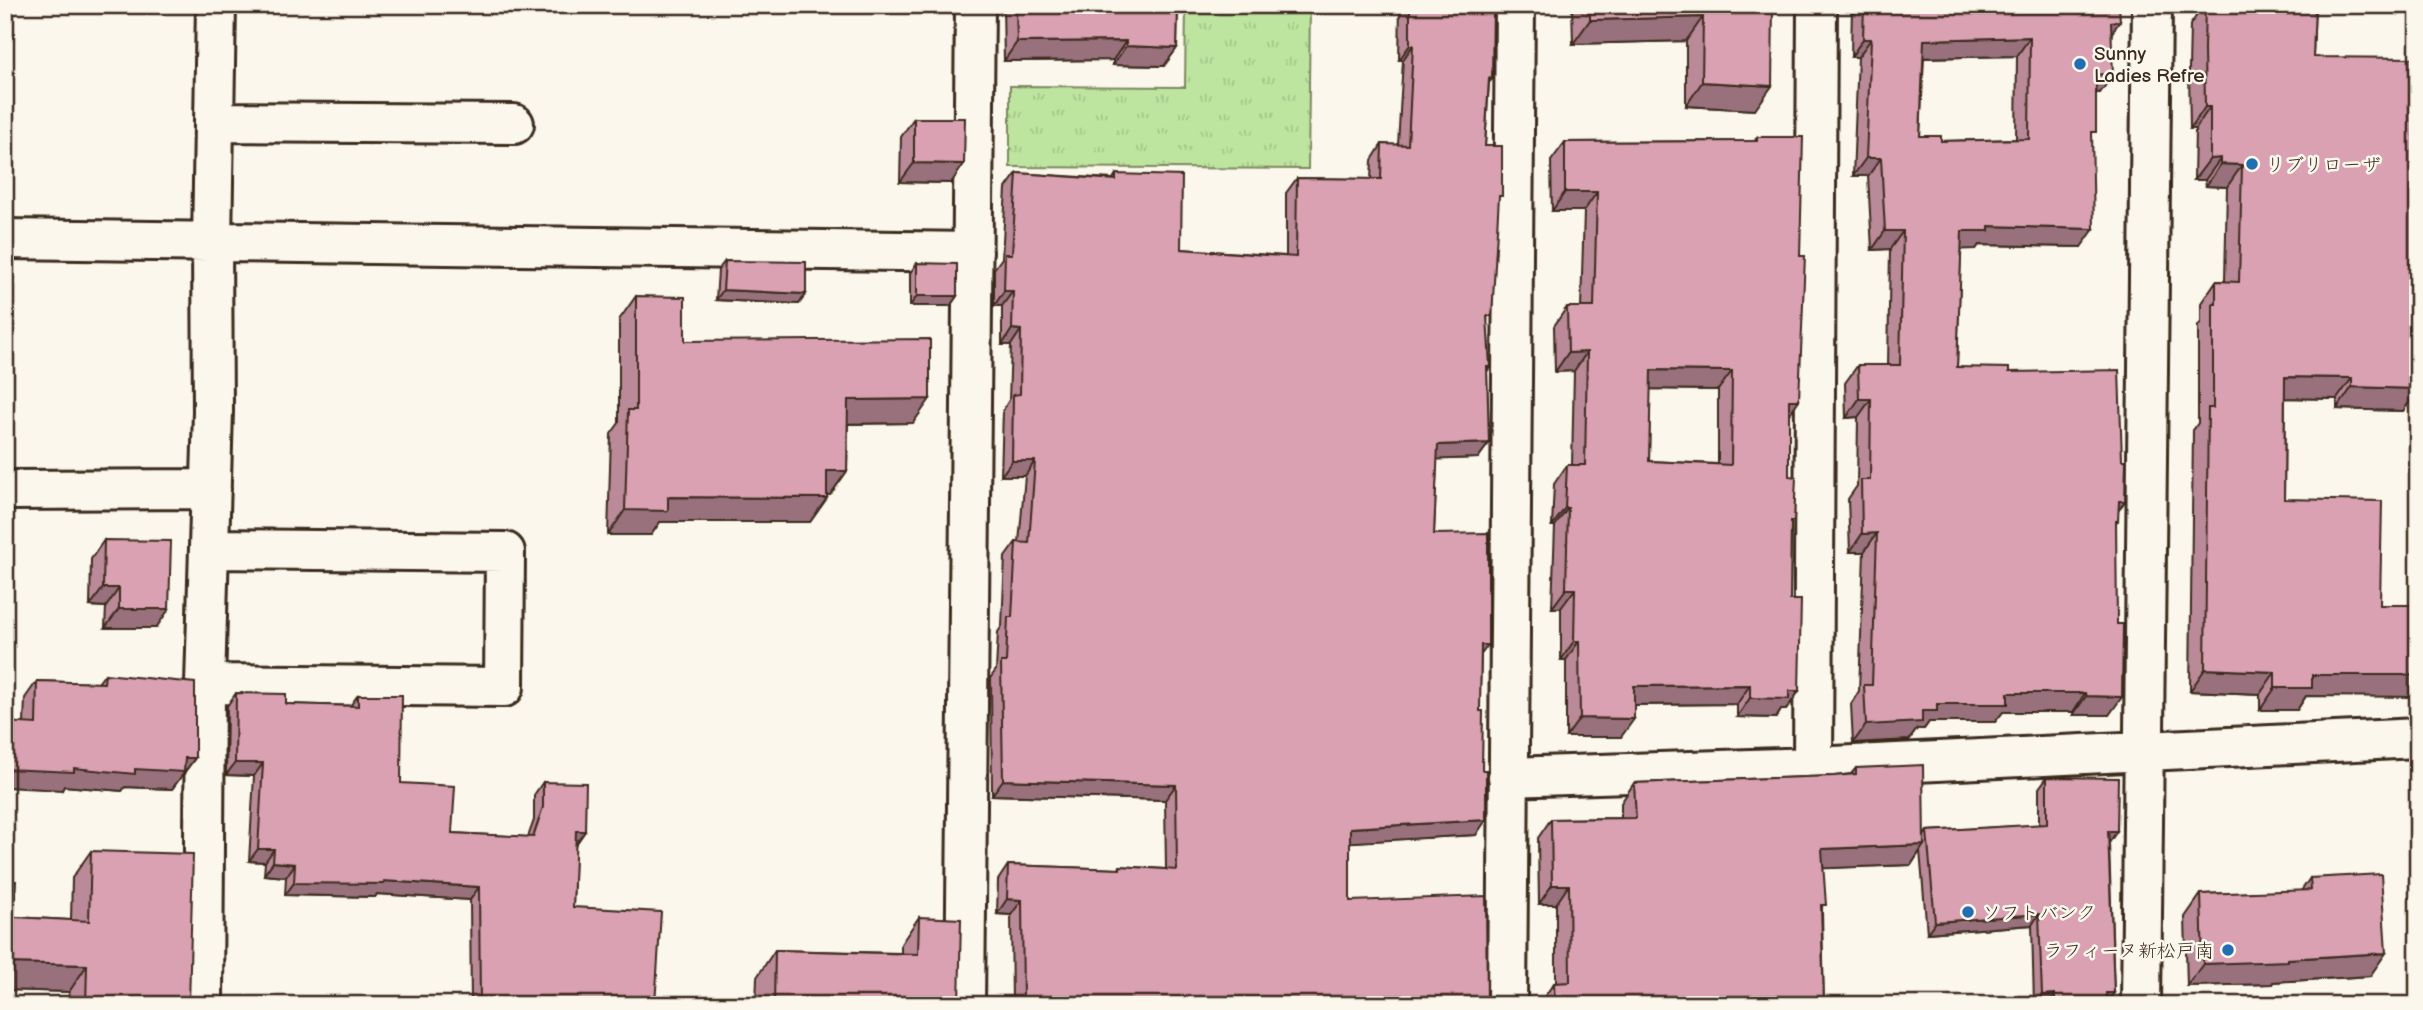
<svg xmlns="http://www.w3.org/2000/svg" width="2423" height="1010" viewBox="0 0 2423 1010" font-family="'Balsamiq Sans','Klee One',sans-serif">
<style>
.grass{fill:url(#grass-tufts);stroke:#7c885f;stroke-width:2}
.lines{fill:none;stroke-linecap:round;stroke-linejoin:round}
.minor-casing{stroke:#3b2a1e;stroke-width:44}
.tertiary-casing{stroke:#3b2a1e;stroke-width:44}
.minor{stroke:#fbf7ec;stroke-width:38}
.tertiary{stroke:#fbf7ec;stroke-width:38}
.wall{fill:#bb8a99;stroke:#3b2a1e;stroke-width:2;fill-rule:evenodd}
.shaded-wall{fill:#99717d;stroke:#3b2a1e;stroke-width:2}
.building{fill:#daa1b2;stroke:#3b2a1e;stroke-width:2;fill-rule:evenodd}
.poi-dot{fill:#1f6fb2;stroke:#fbf7ec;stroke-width:2.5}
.labels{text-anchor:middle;stroke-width:5;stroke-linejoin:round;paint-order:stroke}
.poi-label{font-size:19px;fill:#3b2a1e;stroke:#fbf7ec;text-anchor:start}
</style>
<defs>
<pattern id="grass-tufts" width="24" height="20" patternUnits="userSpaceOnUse" patternTransform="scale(1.75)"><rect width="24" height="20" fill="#bee5a0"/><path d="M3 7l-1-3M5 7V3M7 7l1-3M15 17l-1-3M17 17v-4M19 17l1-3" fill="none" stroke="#a4c589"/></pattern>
</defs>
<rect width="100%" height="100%" fill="#fbf7ec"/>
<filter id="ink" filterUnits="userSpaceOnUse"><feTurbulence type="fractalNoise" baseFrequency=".0143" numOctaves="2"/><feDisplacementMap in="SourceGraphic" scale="14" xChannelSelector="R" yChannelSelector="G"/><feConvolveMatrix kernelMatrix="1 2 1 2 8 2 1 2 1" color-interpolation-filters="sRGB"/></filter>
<g filter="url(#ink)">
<path class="grass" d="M1186 5H1310L1308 169 1010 167V86L1185 87Z"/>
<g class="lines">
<g class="minor-casing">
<path id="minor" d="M214 122 514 124
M5 239 973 252
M5 490 211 489
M205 684 504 687 505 552 210 549
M1813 767 1817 5
M1508 777 1813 767 2418 738
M203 1005 205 684 213 411 212 242 216 5
M965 1005 975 5
M1507 1005 1515 5"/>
</g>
<g class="tertiary-casing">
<path id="tertiary" d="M2141 1005 2152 5"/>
</g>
<use href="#minor" class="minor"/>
<use href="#tertiary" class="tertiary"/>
</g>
<path class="wall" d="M1003 5H1178L1177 48 1164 66 1113 65V60L1004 61Z
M1400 5H1493L1492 79 1489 83 1485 146 1498 201 1487 323 1490 367 1487 372 1489 443 1478 458 1437 459 1434 534 1481 655 1476 835 1350 842V901L1487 1005H1012L1011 915 997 914 998 880 1008 865 1119 869 1120 866 1166 869 1165 800 992 795 991 677 996 670 998 632 1002 626 1005 557 1016 542H1019L1025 476H1001L1003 410 1009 400 1011 345H1002V306H994V269L1002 258 1006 188 1017 173 1113 179 1116 174 1181 249 1286 256V193L1297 178 1371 179 1372 160 1382 144 1398 145 1403 60H1399Z
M1572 5H1773L1755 110 1686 106V41L1573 44Z
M1852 5H2119L2112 33 2100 93H2096L2081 247 1979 245 1976 249H1961L1957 367 2009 372 2118 510 2116 524 2109 715H2073V712H2003L1995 722H1929L1924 729H1917L1909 740 1853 743 1851 704 1859 691 1864 552H1850L1848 499 1857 486 1858 417 1846 418 1845 383 1858 365H1888L1890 249 1872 250 1868 176H1853L1858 57H1851ZM2017 56 2016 139 1941 141 1920 136 1924 58Z
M2204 5H2315L2313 57 2418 75V390L2403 411 2337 409V399L2285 398 2284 499 2306 696 2297 710H2260V694L2190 691 2193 430 2198 423V326L2201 322V303L2216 281H2225L2227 187 2206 186 2205 180H2194L2195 129H2190L2189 70 2190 25Z
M914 118 951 183 900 182 901 137Z
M1757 137 1789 414V476L1791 526 1790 600 1799 691 1786 710H1781L1776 718 1737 717V704L1634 705 1621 737H1566V660H1561V608H1552L1555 526H1552L1554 484 1567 465H1572L1574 371 1555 372 1554 326 1567 307H1581L1584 211H1552L1551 161 1565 142 1754 141ZM1650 389 1718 390V464L1649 461Z
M725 261 806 294 799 304 716 300 718 270Z
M917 263 957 296 950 306H910V273Z
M636 296 685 341 913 423 848 424 847 471 830 495H827V498L810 522H660L651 535H608L611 434 619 423V320Z
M104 540 156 628H105L106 607 90 606 91 559Z
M105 674 195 758 172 789 125 787 122 791 64 786 62 790 24 723 25 698 37 681 98 683Z
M236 693 286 704 350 706 358 695 401 783 452 833 528 837 534 820V795L543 782 585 831 576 844H575L573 907 655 1005H471L470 900 377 894 375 897 285 895 286 877 264 875 265 862 249 861 254 776 226 775 227 706Z
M1856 768 1924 836 1927 831 2039 825V788L2047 777 2109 843 2114 993 2105 1005H2034L2032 925 1927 933 1920 851 1911 865 1823 868 1822 911 1824 1005H1540V1003L1554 983H1556V904H1539L1538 838 1551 819 1621 818V803L1634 783 1834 776 1851 774Z
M91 851 189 1005H68L69 992 9 990 14 917 71 920 72 878Z
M2310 878 2370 976 2273 982 2272 984 2187 986 2185 917 2201 894 2301 891Z
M919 917 959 1005H756L757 977 775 950 901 953V944Z"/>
<path class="shaded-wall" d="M1703 17 1686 41 1573 44 1590 20Z
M2120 21 2107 40 2111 22Z
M2030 37 2017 56 1912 58 1924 40Z
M1863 39H1871L1858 57H1851Z
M1126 41 1113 60 1004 61 1017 42Z
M1410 45H1413L1403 60H1399Z
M1126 46 1177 48 1164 66 1113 65Z
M2096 74 2113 75 2100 93 2084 92Z
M1702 82 1772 86 1755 110 1686 106Z
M2205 107H2210L2195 129H2190Z
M1866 158H1881L1868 176H1853Z
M2221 158 2205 180H2194L2210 159Z
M914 163 964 164 951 183 900 182Z
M2221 164 2242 165 2227 187 2206 186Z
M1565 192H1597L1584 211H1552Z
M1989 226 2094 229 2081 247 1979 245 1976 249 1949 250 1962 231Z
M1885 231H1903L1890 249 1872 250Z
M723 290 806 294 799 304 716 300Z
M1004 291H1013L1002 306H994Z
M917 296H957L950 306H910Z
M1012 329 1021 330 1011 345H1002Z
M1587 352 1574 371 1555 372 1568 353Z
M1651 370 1732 371 1718 390 1638 389Z
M2285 377 2352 378 2337 399 2270 398Z
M2352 387 2418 389V390L2403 411 2337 409Z
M930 399 913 423 831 424 848 400Z
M1859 399H1871L1858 417 1846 418Z
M1789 400H1799L1786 419Z
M1489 443 1478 458 1427 460 1438 445Z
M1012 461H1035L1025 476H1001Z
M827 471H847L830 495H810Z
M668 497 827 498 810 522H660L651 535H608L625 510Z
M2119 501H2125L2112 520Z
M1565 508H1568L1555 526H1552Z
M1877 533 1864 552H1850L1862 534Z
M103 588H119L106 607 90 606Z
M1566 589H1575L1561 608H1552Z
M119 609H169L156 628H105Z
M1574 641H1579L1566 660H1561Z
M1481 645H1488L1477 660Z
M2205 669 2275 672 2260 694 2190 691Z
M2312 675H2418V697L2306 696 2297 710H2260L2275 688Z
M1750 685 1737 704 1620 705 1634 686Z
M1789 691H1799L1786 710H1781L1776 718 1737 717 1750 698Z
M2008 693H2085L2073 712H2003L1995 722H1929L1924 729H1917L1909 740 1853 743 1866 725 1922 711 1937 704Z
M2086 696 2122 697 2109 715H2073Z
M1580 718 1634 719 1621 737H1566Z
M185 758H195L172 789 125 787 122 791 64 786 62 790 5 787V769L74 768Z
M235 763H263L254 776 226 775Z
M1003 780 1176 785 1165 800 992 795Z
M1486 820 1476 835 1340 843 1350 828Z
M576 831H585L576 844H567Z
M2108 831H2117L2109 843Z
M1924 845 1911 865 1808 869 1822 849Z
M258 849H274L265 862 249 861Z
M273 862 295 864 286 877 264 875Z
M384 881 479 887 470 900 377 894 375 897 285 895 294 883Z
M1552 885H1569L1556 904H1539Z
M1007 899 1022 900 1011 915 997 914Z
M2039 914 2032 925 1927 933 1935 922Z
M2386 953 2370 976 2273 982 2272 984 2187 986 2203 964Z
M11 963 87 965 69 992 5 990Z
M2106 993H2114L2105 1005H2055Z
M2055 994 2048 1005H2035L2042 995Z"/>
<path class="building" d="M1016 5H1178L1177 48 1126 46V41L1017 42Z
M1410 5H1493L1492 79 1489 78 1485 146H1502V196H1499L1492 316H1487L1490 367H1487L1489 443 1438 445 1434 534 1488 533V645H1481L1480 711H1483L1482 770H1486V820L1350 828V901L1486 896 1487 1005H1023L1022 900 1007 899 1008 865 1120 869V866L1177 870 1176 785 1003 780 1001 662H1006L1008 617H1012L1016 542 1029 543 1035 461H1012L1013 395 1020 394 1021 330 1012 329 1013 291H1004L1005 254H1012L1017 173 1116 180V174L1182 176 1181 249 1296 257 1297 178 1381 179 1382 144 1408 145 1413 45H1410Z
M1590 5H1773L1772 86 1702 82 1703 17 1590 20Z
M1864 5H2119L2120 21 2111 22 2113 75 2096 74V132H2092L2094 229 1989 226V231H1962L1957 367 2009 368V372L2119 370 2122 460H2126L2125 501H2119L2118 521H2116L2117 624H2123L2122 697 2086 696 2085 693H2008V704H1937V711H1922V722L1866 725 1864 685H1872L1877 533 1862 534 1861 480H1870L1871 399H1859L1858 365H1900L1903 231H1885L1881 158H1866L1871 39H1863ZM2030 37 2029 139 1941 141V136H1920L1924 40Z
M2205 5H2315L2313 57 2417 58 2418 389 2352 387V378L2285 377 2284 499 2382 501 2380 605H2418V675H2312V688H2275V672L2205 669 2208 408H2213V304H2216V281L2239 282 2242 165 2221 164V158L2210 159V107H2205L2204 49Z
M914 118H965L964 164 914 163Z
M1757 137H1803L1800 256H1805L1799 400H1789V476L1796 477 1794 521H1791L1790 600H1801L1799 691H1789V699L1750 698V685L1634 686V719L1580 718 1579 641H1574L1575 589H1566L1568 508H1565L1567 465H1585L1587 352 1568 353 1567 307H1594L1597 192H1565V142L1757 141ZM1651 370 1732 371 1731 465 1649 461Z
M725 261 806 262V294L723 290Z
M917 263 957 264V296H917Z
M636 296 685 297V341L930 339V399L848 400 847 471H827V498L668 497V511L625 510 628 410H636Z
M104 540 171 541 169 609H119V588H103Z
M105 674 195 683V758H185L184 772 135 769V774L74 768V772L5 769V722L36 724 37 681 104 683Z
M236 693 286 694V704L358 706V695H402L401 783 455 786 452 833 533 837 543 807V782L586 783 585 831H576L573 907 661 912 655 1005H480L479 887 384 881V884L294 883 295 864 273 862 274 849H258L263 763H235Z
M1923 765 1924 845 1822 849 1826 905H1821L1824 1005H1703V1003L1690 1005H1555L1554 983 1570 982 1569 885H1552L1551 819 1636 818 1634 783 1834 776 1856 774V768Z
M2047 777 2118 778 2117 831H2108L2114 993H2106L2107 1002 2055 1005V994L2042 995 2039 914 1935 922 1927 831 2047 824Z
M91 851 193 854 189 1005H86L87 965 11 963 9 992H5V881H16L14 917 89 921Z
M2381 874 2386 953 2288 959V961L2203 964 2201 894 2311 890 2310 878Z
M919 917 961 919 959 1005H774L775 950 918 954Z"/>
</g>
<g class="poi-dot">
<circle cx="2080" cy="64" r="7"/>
<circle cx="2252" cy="164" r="7"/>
<circle cx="1968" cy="912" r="7"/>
<circle cx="2228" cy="950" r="7"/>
</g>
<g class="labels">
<g class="poi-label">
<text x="2094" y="60">Sunny<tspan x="2094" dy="22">Ladies Refre</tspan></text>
<text x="2266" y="171">リブリローザ</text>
<text x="1982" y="919">ソフトバンク</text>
<text x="2214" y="957" text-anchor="end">ラフィーヌ新松戸南</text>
</g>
</g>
<rect width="2423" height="1010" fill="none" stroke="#fbf7ec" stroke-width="28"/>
<rect x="14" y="14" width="2395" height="982" fill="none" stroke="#3b2a1e" stroke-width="2.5" filter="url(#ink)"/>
</svg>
